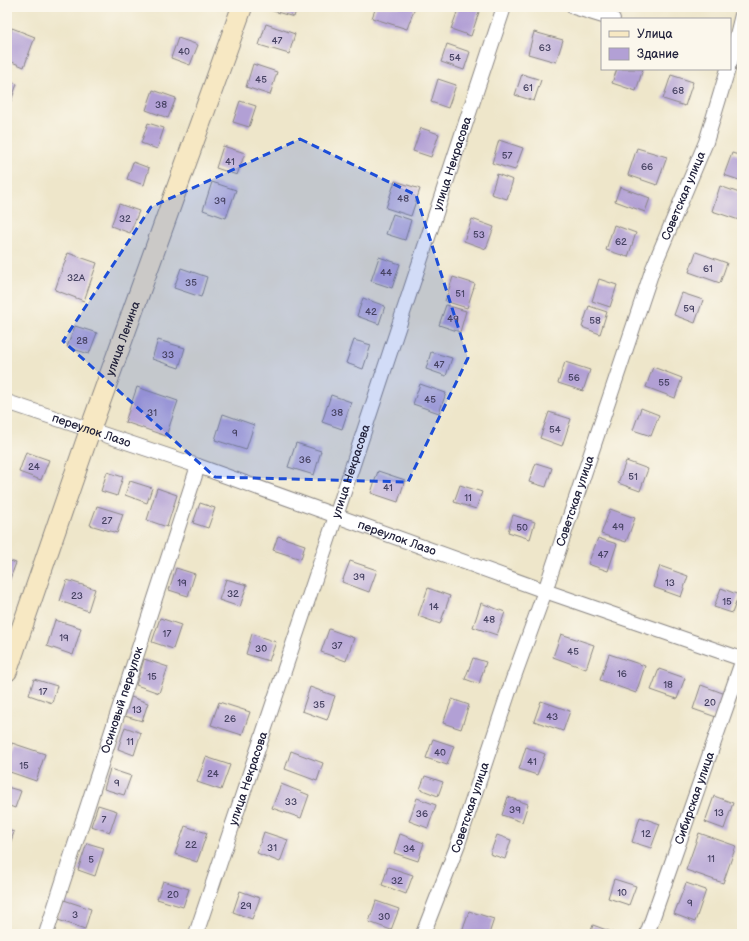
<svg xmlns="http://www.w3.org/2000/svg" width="749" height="941" viewBox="0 0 749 941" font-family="'Balsamiq Sans',sans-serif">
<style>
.building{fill:#b2a0d5}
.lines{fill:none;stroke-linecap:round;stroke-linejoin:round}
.minor-casing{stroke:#888482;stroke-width:16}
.secondary-casing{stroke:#888482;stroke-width:22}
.minor{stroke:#fff;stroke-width:14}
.secondary{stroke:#f7e8c3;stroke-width:20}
.marked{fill:#1d4ed8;fill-opacity:0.2;stroke:#1d4ed8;stroke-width:3;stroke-dasharray:8 5;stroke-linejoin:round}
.labels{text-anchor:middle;stroke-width:4;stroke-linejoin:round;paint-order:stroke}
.number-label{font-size:10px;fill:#464262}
.street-label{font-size:12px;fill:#22223b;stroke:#fbf7ec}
</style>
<rect width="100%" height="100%" fill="#fbf7ec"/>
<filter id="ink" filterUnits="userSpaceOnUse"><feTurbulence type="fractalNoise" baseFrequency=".025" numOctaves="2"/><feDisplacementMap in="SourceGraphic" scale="8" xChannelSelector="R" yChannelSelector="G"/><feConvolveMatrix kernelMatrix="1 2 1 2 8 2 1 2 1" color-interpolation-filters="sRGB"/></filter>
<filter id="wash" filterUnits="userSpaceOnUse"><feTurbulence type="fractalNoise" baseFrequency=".012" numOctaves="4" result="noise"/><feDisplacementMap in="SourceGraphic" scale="16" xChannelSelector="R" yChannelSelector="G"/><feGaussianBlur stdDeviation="0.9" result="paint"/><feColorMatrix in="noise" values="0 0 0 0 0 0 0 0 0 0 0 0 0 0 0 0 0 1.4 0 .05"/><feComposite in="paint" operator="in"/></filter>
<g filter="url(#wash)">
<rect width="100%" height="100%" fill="#eee6ca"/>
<g id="blocks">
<path class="building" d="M271 7H297L294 17 270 10Z
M376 7H415L407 29 372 18Z
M459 7H475L480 9 471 36 451 29Z
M266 24 295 34 289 54 259 45Z
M12 28 35 37 24 67 7 60V42Z
M534 32 563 40 556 62 528 54Z
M178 38 198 45 190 65 171 58Z
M447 44 470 52 464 70 441 62Z
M253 64 277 72 270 95 246 87Z
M617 69H643L636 91 612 83Z
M522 74 541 80 534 101 515 95Z
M671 75 693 82 685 106 663 99Z
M438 79 456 85 448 108 431 102Z
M7 80 17 84 11 101 7 100Z
M153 90 176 98 168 118 146 110Z
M240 101 256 106 249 127 233 122Z
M148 123 164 128 157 149 141 143Z
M421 128 439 134 431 157 413 151Z
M499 140 523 148 515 170 492 163Z
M223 146 245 153 237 175 216 168Z
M637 148 667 157 657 185 628 175Z
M732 153 742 156V181L724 175Z
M133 162 149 168 144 185 127 179Z
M497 174 513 180 507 199 491 194Z
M395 181 420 189 411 216 386 208Z
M212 182 236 190 226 218 203 210Z
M720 186 742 194V211L739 220 712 211Z
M620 187 650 198 645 212 615 201Z
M119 204 139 211 130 233 111 226Z
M393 214 411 220 405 240 386 234Z
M472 219 494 227 486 249 464 241Z
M614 225 636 233 628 257 606 250Z
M696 252 727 263 720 283 689 272Z
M68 253 97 263 84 301 55 290Z
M379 257 400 264 392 288 371 281Z
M181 268 207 277 201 297 174 288Z
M453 277 475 284 467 308 445 301Z
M599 279 617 285 610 307 592 301Z
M682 293 703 300 695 323 674 315Z
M363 298 385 306 379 324 357 316Z
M446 305 466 311 460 332 439 325Z
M589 306 607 312 600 334 582 327Z
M75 326 97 333 89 354 67 347Z
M158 340 185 348 179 368 152 359Z
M354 340 371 345 363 369 346 363Z
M431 352 452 358 446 376 426 369Z
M565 362 590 370 583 391 558 383Z
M653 367 682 378 675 398 646 387Z
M420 384 446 393 439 413 413 404Z
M137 387 178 401 166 436 125 422Z
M331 395 351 402 342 429 322 422Z
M641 408 659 415 651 436 633 430Z
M549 412 571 419 562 446 540 438Z
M223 414 254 425 246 450 215 440Z
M296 443 321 451 314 475 288 467Z
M26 452 49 460 41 480 19 472Z
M626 461 648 469 640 491 618 483Z
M536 463 552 468 546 487 529 482Z
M378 471 405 480 398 502 371 493Z
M107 472 123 477 117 496 101 491Z
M130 481 152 488 147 503 125 495Z
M460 485 482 492 476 509 454 502Z
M157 488 177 495 167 527 147 520Z
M200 503 215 508 208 528 193 523Z
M97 506 123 514 117 533 90 525Z
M610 509 635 518 626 542 601 534Z
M513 515 535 522 530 539 508 532Z
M278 536 305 545 301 559 273 550Z
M598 538 617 544 608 571 588 564Z
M7 560 16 563 8 584 7 583Z
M350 561 377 570 369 592 342 582Z
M660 566 688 576 681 597 653 587Z
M176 568 195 574 188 596 169 590Z
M226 579 247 585 240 607 219 600Z
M67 580 95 589 88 611 60 601Z
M428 588 450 596 440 624 418 616Z
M721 588 739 595 732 613 714 607Z
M481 603 505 612 497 635 473 627Z
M160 618 181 625 173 649 152 642Z
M55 620 81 628 73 655 47 646Z
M329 629 354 638 346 661 321 652Z
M252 634 276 642 269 661 246 654Z
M561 634 594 645 586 669 553 657Z
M609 654 645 666 636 693 600 680Z
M473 658 486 662 479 684 465 679Z
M144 659 168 667 159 693 136 685Z
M659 669 685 678 677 699 651 690Z
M34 679 57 686 52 703 29 695Z
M701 685 728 695 719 718 693 709Z
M310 687 335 696 327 720 302 711Z
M131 697 148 703 142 721 125 716Z
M452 699 469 705 461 729 443 723Z
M541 701 570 711 563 731 534 721Z
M219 702 250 712 242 735 211 725Z
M125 727 141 733 134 755 118 749Z
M433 739 454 746 447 765 426 758Z
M12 743 45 754 36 781 7 771V758Z
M526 747 545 754 537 775 519 769Z
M291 751 323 763 317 781 285 769Z
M206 757 230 765 221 790 197 782Z
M110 769 131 776 124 795 104 789Z
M425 776 443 782 438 796 420 789Z
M281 784 309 795 301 818 272 808Z
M7 787 21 791 15 808 7 805Z
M714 796 733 803 724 829 705 822Z
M508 797 528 804 522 822 502 815Z
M417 798 436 805 428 828 409 821Z
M98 805 117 811 110 832 91 826Z
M640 817 660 824 651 848 632 842Z
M185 826 207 833 197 862 175 854Z
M7 830 14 832 7 853Z
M264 832 288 840 280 862 257 853Z
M699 833 736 846 723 883 686 870Z
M400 834 424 843 418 861 394 853Z
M497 835 511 840 505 859 490 854Z
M87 843 104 848 95 876 78 870Z
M388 867 413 875 406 894 382 885Z
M614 879 636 886 629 905 608 898Z
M163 881 189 889 183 907 157 899Z
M686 883 706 890 695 922 674 914Z
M240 891 260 898 252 919 233 912Z
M64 900 91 909 85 929 58 920Z
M376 901 399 909 391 930 369 922Z
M469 911 494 919 489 934H461Z
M593 925 617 934H590Z"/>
</g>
</g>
<g filter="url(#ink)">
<use href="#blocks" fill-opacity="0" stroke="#888482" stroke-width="1"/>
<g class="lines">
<g class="minor-casing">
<g id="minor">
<path d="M574 7 613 19"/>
<path d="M730 63 742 15"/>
<path id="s1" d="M7 402 198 466 545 591 742 659"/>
<path id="s2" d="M46 934 198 466"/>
<path id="s3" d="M196 934 336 516 504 7"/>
<path id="s4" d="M423 934 458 844 512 682 545 591 653 268 706 142 728 69"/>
<path id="s5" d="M647 934 742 662"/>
</g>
</g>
<g class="secondary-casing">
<g id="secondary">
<path id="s6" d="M7 671 90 430 242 7"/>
</g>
</g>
<use href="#minor" class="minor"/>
<use href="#secondary" class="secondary"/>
</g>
</g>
<path class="marked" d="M300 139 416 195 468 358 408 482 215 477 63 341 151 207Z"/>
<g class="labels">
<g class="number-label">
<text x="277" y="44">47</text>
<text x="545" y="51">63</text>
<text x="184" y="55">40</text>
<text x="455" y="61">54</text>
<text x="261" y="83">45</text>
<text x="528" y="91">61</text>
<text x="678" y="94">68</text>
<text x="161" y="108">38</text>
<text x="507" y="159">57</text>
<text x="230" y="165">41</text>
<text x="647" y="170">66</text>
<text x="403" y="202">48</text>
<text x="220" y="204">39</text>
<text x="125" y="222">32</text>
<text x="479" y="238">53</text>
<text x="621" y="245">62</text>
<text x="708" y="272">61</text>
<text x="386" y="276">44</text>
<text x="76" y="281">32А</text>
<text x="191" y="286">35</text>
<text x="460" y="297">51</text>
<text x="689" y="312">59</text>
<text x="371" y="315">42</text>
<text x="453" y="322">49</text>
<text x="595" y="324">58</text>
<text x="82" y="344">28</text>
<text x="168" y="358">33</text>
<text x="439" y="368">47</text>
<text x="574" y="381">56</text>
<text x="664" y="386">55</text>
<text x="430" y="403">45</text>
<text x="152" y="416">31</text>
<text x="337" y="416">38</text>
<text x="555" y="433">54</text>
<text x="235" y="436">9</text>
<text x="305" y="463">36</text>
<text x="34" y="470">24</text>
<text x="633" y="480">51</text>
<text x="388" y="491">41</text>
<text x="468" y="501">11</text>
<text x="107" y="524">27</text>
<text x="618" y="530">49</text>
<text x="522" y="531">50</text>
<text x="603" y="558">47</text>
<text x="359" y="580">39</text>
<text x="182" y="586">19</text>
<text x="670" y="586">13</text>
<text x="233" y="597">32</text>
<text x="77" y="599">23</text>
<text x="727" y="605">15</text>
<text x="434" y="610">14</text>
<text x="489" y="623">48</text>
<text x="167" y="637">17</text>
<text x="64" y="641">19</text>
<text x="337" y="649">37</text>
<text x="261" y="652">30</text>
<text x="573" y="655">45</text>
<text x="622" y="677">16</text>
<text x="152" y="680">15</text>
<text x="668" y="688">18</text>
<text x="43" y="695">17</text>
<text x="710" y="706">20</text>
<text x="319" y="708">35</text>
<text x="137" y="713">13</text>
<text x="552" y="720">43</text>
<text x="230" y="722">26</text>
<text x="130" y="745">11</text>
<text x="440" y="756">40</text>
<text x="532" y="765">41</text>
<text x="24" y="769">15</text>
<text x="213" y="777">24</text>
<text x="117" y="786">9</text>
<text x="291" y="805">33</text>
<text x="515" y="813">39</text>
<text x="719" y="816">13</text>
<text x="422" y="817">36</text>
<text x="104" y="823">7</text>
<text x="646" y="837">12</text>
<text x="191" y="848">22</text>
<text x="272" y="851">31</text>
<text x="409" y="852">34</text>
<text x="711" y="862">11</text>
<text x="91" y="863">5</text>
<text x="397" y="884">32</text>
<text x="622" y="896">10</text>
<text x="173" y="898">20</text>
<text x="690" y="906">9</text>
<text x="246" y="909">29</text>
<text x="75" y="918">3</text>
<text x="384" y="920">30</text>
</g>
<g class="street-label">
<text dy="4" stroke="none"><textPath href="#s3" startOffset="812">улица Некрасова</textPath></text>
<text dy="4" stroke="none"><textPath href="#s4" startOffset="783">Советская улица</textPath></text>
<text dy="4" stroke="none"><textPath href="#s6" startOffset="352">улица Ленина</textPath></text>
<text dy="4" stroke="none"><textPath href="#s1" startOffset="89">переулок Лазо</textPath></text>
<text dy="4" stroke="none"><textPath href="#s3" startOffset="488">улица Некрасова</textPath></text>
<text dy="4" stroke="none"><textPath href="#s4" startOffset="459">Советская улица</textPath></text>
<text dy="4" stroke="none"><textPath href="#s1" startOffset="413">переулок Лазо</textPath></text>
<text dy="4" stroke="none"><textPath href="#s2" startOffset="246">Осиновый переулок</textPath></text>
<text dy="4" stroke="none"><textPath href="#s3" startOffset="164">улица Некрасова</textPath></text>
<text dy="4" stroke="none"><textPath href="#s5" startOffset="144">Сибирская улица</textPath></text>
<text dy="4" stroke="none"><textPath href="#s4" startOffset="135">Советская улица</textPath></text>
</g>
</g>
<rect width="749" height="941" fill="none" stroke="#fbf7ec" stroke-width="24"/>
<rect x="601" y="18" width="130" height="52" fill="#fbf7ec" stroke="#a4a2a5"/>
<rect x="609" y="31" width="20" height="6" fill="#f7e8c3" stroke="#a4a2a5"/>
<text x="637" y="38" font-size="12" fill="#22223b">Улица</text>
<rect x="609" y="48" width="20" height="12" fill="#b2a0d5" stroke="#a4a2a5"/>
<text x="637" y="58" font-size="12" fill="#22223b">Здание</text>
</svg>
